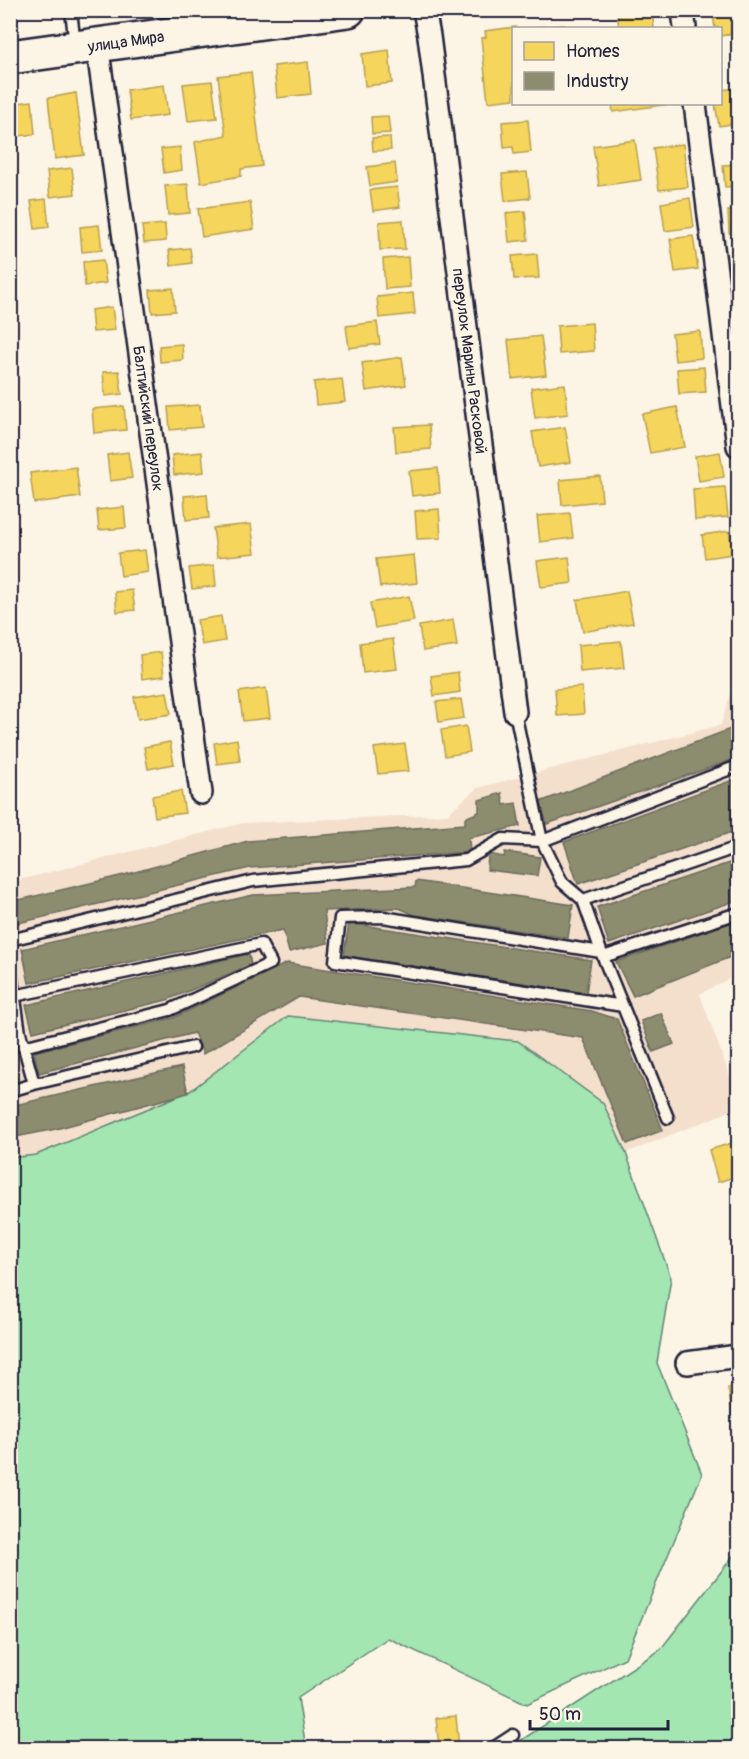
<svg xmlns="http://www.w3.org/2000/svg" width="749" height="1759" viewBox="0 0 749 1759" font-family="Pangolin,sans-serif">
<style>
.built{fill:#f4dfcd}
.green{fill:#a3e6b1;stroke:#628476;stroke-width:1.5}
.homes{fill:#f6d55c;stroke:#b69f52;stroke-width:1.5}
.industry{fill:#8c8c6e;stroke:#6c6c5f;stroke-width:1.5}
.lines{fill:none;stroke-linecap:round;stroke-linejoin:round}
.service-casing{stroke:#22223b;stroke-width:15}
.minor-casing{stroke:#22223b;stroke-width:26}
.primary-casing{stroke:#22223b;stroke-width:38}
.service{stroke:#fcf5e5;stroke-width:10}
.minor{stroke:#fcf5e5;stroke-width:21}
.primary{stroke:#fcf5e5;stroke-width:33}
.labels{text-anchor:middle;stroke-width:6;stroke-linejoin:round;paint-order:stroke}
.street-label{font-size:16px;fill:#22223b;stroke:#fcf5e5}
</style>
<rect width="100%" height="100%" fill="#fcf5e5"/>
<filter id="ink" filterUnits="userSpaceOnUse"><feTurbulence type="fractalNoise" baseFrequency=".0167" numOctaves="2"/><feDisplacementMap in="SourceGraphic" scale="12" xChannelSelector="R" yChannelSelector="G"/><feConvolveMatrix kernelMatrix="1 2 1 2 8 2 1 2 1" color-interpolation-filters="sRGB"/></filter>
<g filter="url(#ink)">
<path class="built" d="M738 691V974L700 994 738 1099V1108L626 1153 603 1103 288 1016 190 1091 36 1155 11 1158V882L243 823 447 814 477 788 721 725 730 695Z"/>
<path class="green" d="M288 1016 518 1041 603 1103 626 1153 671 1278 657 1363 702 1474 625 1658 527 1704 388 1638 298 1698 306 1748H11L10 1158 36 1155 190 1091Z
M738 1550V1748H509L660 1650Z"/>
<path class="homes" d="M638 10H652L654 28H619L617 13Z
M712 10H738V33L720 36V28H715Z
M564 25 565 28H537V27Z
M515 27 514 28V99L488 102 481 38 486 37 485 31Z
M389 50 392 83 365 86 362 54Z
M308 62 311 94 277 98 274 66Z
M251 72 262 166 241 169V176L201 183 195 142 226 135 218 76Z
M212 81 217 118 188 121 183 84Z
M164 85 168 115 131 120 127 90Z
M738 88V123L719 126 715 104H720V90Z
M76 93 84 155 55 159 48 98Z
M32 101 35 134 10 137V104Z
M612 104H670L613 112Z
M388 116 390 133 372 134 371 117Z
M528 120 531 152 514 154 513 147 504 148 502 122Z
M390 137 391 150 373 151 372 138Z
M635 140 641 180 599 186 593 146Z
M683 144 688 187 659 190 653 148Z
M180 147 182 170 164 173 161 149Z
M395 163 397 182 370 186 367 167Z
M738 164V186L725 187 723 165Z
M72 168 75 194 50 197 47 171Z
M12 172 17 191 10 193V173Z
M527 172 530 198 505 201 502 174Z
M188 184 190 213 168 215 165 186Z
M397 187 400 207 373 211 370 190Z
M690 198 694 227 665 231 661 203Z
M46 199 49 227 35 229 31 201Z
M250 202 254 229 202 237 198 209Z
M738 210V233H729L728 211Z
M525 211 528 240 509 242 506 213Z
M403 220 405 249 380 250 379 222Z
M165 224 166 241 144 243 142 226Z
M99 225 102 250 82 252 80 227Z
M693 236 698 269 675 272 670 239Z
M190 248 192 263 171 266 169 250Z
M537 254 539 278 514 279 512 256Z
M408 257 410 287 385 289 383 259Z
M738 257V281L734 282 732 258Z
M103 260 106 283 85 286 83 262Z
M173 288 175 311 152 313 150 290Z
M413 293 415 314 379 318 377 297Z
M112 307 115 330 93 332 91 310Z
M377 322 380 344 349 348 346 326Z
M592 323 594 351 559 354 557 326Z
M700 331 702 358 675 361 672 334Z
M541 336 546 375 512 379 508 340Z
M182 344 183 360 160 362 159 346Z
M402 357 406 385 366 391 362 363Z
M704 367 706 392 679 394 677 369Z
M119 371 122 394 105 396 103 372Z
M342 379 345 402 316 405 314 382Z
M565 384 568 414 535 418 531 388Z
M200 405 202 427 170 430 168 407Z
M124 406 126 430 94 433 92 409Z
M677 407 685 447 650 453 642 414Z
M429 425 431 449 396 452 394 427Z
M565 427 571 462 538 467 532 432Z
M128 452 132 478 110 481 107 455Z
M202 452 204 472 174 475 172 455Z
M720 452 724 477 699 481 695 456Z
M76 467 80 497 34 503 30 473Z
M438 468 440 493 412 496 409 471Z
M600 476 602 501 562 505 560 480Z
M725 487 728 517 695 520 693 489Z
M207 494 209 518 186 520 184 496Z
M124 507 126 528 99 530 97 510Z
M439 509 441 538 417 539 415 511Z
M570 513 573 538 540 542 537 516Z
M251 524 255 553 217 557 213 528Z
M729 531 733 554 705 558 702 535Z
M145 550 148 572 121 576 118 553Z
M414 555 417 583 380 587 376 559Z
M569 557 572 583 541 587 537 561Z
M214 565 216 586 192 589 189 568Z
M132 590 135 610 117 612 115 592Z
M627 591 633 623 583 632 577 600Z
M409 596 414 621 375 628 370 603Z
M221 616 225 641 202 645 197 620Z
M453 620 457 646 423 651 419 626Z
M393 639 397 669 363 673 360 643Z
M621 641 624 668 580 672 578 645Z
M161 652 164 676 142 679 140 655Z
M458 672 460 692 434 696 431 676Z
M582 687 584 714 557 716 555 689Z
M266 688 270 718 243 721 239 692Z
M167 692 171 714 138 719 134 697Z
M461 699 464 718 439 722 436 702Z
M466 726 470 752 445 756 441 730Z
M237 739 240 761 217 764 214 743Z
M170 742 174 764 148 769 144 747Z
M405 744 409 771 378 774 374 748Z
M181 791 185 813 155 817 152 796Z
M735 1142 738 1154V1176L718 1182 709 1150Z
M738 1386V1434L736 1435 728 1388Z
M456 1716 459 1748H439L436 1718Z"/>
<path class="industry" d="M738 726V758L547 824 540 802Z
M738 778V830L578 884 564 842Z
M502 793 504 805 516 803 520 826 469 838 470 852 250 868 10 925V902L124 875 248 841 465 824V818L479 812V800Z
M505 852 540 857 537 876 487 870 488 854 504 857Z
M738 860V900L609 944 597 907Z
M416 881 573 905 568 938 415 915 399 908 324 911 328 943 289 952 283 930 29 983 22 949 253 895 415 887Z
M733 922 737 930 738 929V954L633 996 616 962Z
M349 923 591 960 586 993 344 956Z
M249 954 251 965 167 1000 33 1032 26 1005Z
M287 963 592 1011 617 1019 663 1130 627 1144 583 1038 299 997 203 1054 194 1033 39 1073 34 1052 173 1018Z
M661 1013 674 1044 653 1052 641 1021Z
M10 1053 17 1079 10 1081Z
M182 1067 188 1093 56 1129 10 1138V1106Z"/>
<g class="lines">
<g class="service-casing">
<path id="service" d="M71 10 75 46
M515 712 542 841 562 882 583 900 603 957 668 1118
M583 900 738 847
M10 940 253 881 466 860 503 839 542 841 738 766
M601 952 383 917 340 918 335 961 623 1006
M603 957 738 913
M10 965 20 1033 34 1084 193 1047
M14 996 261 944 271 963 170 1010 23 1047
M10 1091 34 1084
M493 1748 513 1735"/>
</g>
<g class="minor-casing">
<g id="minor">
<path id="s1" d="M424 10 429 36 515 712"/>
<path d="M683 10 685 28"/>
<path id="s2" d="M97 44 201 793"/>
<path d="M695 104 738 446"/>
<path d="M687 1363 738 1356"/>
</g>
</g>
<g class="primary-casing">
<g id="primary">
<path id="s3" d="M10 57 348 10"/>
</g>
</g>
<use href="#service" class="service"/>
<use href="#minor" class="minor"/>
<use href="#primary" class="primary"/>
</g>
</g>
<g class="labels">
<g class="street-label">
<text dy="6" stroke="none"><textPath href="#s3" startOffset="117">улица Мира</textPath></text>
<text dy="6" stroke="none"><textPath href="#s1" startOffset="354">переулок Марины Расковой</textPath></text>
<text dy="6" stroke="none"><textPath href="#s2" startOffset="378">Балтийский переулок</textPath></text>
</g>
</g>
<rect width="749" height="1759" fill="none" stroke="#fcf5e5" stroke-width="36"/>
<rect x="18" y="18" width="713" height="1723" fill="none" stroke="#22223b" stroke-width="2" filter="url(#ink)"/>
<rect x="512" y="27" width="210" height="78" fill="#fcf5e5" stroke="#a5a1a1" stroke-width="1.5"/>
<rect x="524" y="42" width="30" height="18" fill="#f6d55c" stroke="#a5a1a1" stroke-width="1.5"/>
<text x="566" y="57" font-size="18" fill="#22223b">Homes</text>
<rect x="524" y="72" width="30" height="18" fill="#8c8c6e" stroke="#a5a1a1" stroke-width="1.5"/>
<text x="566" y="87" font-size="18" fill="#22223b">Industry</text>
<path d="M530 1720v9h138v-9" fill="none" stroke="#22223b" stroke-width="3"/>
<text x="539" y="1720" font-size="18" fill="#22223b" stroke="#fcf5e5" stroke-width="4.5" paint-order="stroke">50 m</text>
</svg>
